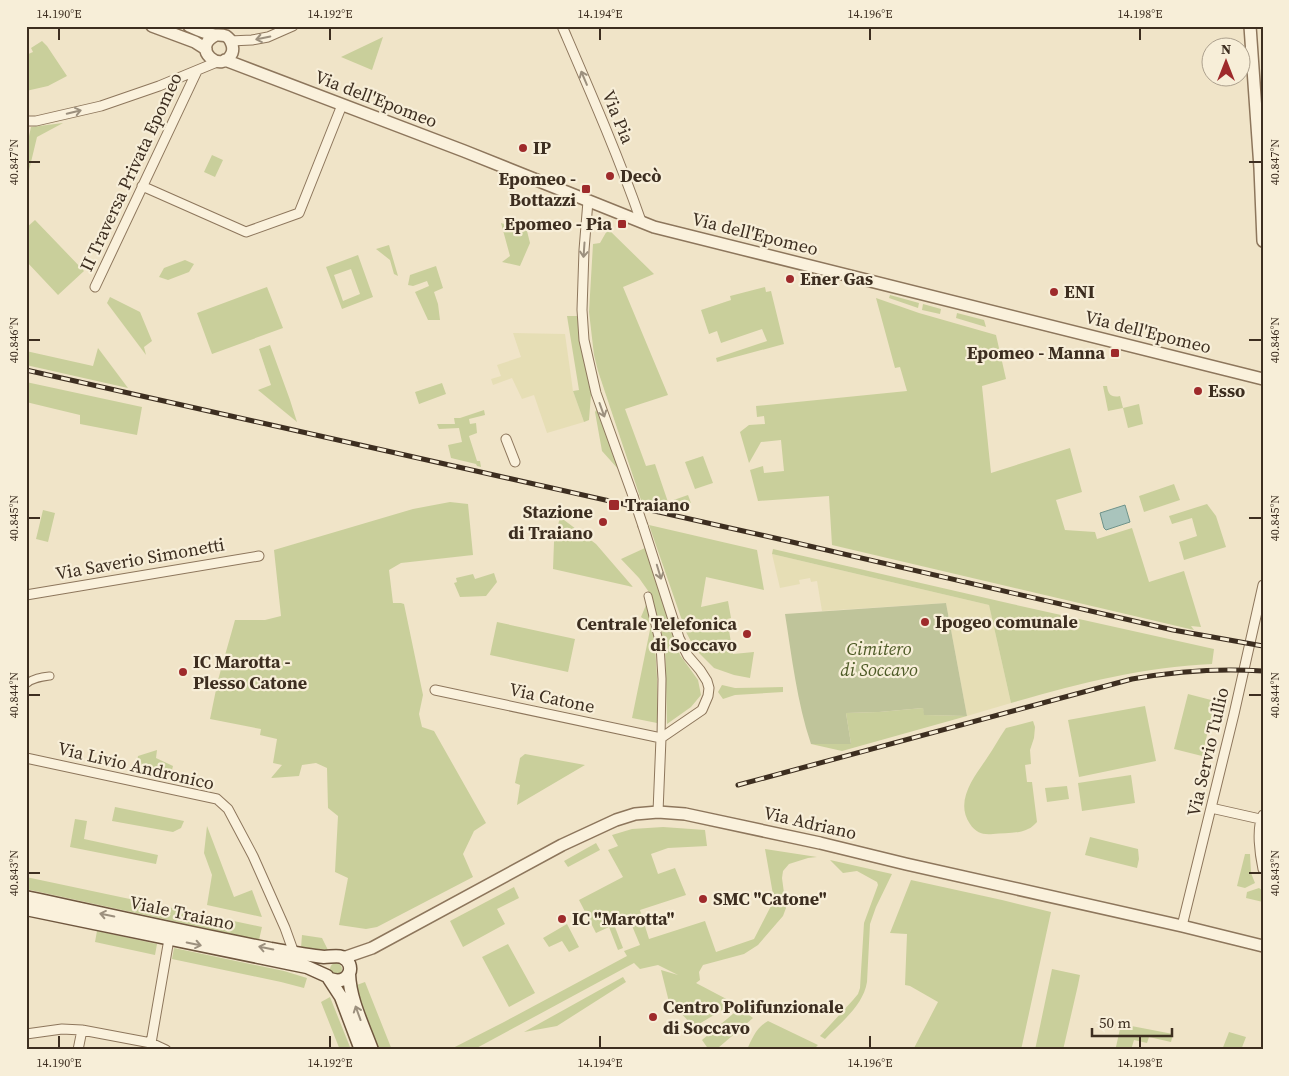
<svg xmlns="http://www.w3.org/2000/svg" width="1289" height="1076" viewBox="0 0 1289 1076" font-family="'Source Serif 4',serif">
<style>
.farmland{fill:#e6deb5}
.green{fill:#c9cf9b;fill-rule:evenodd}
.cemetery{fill:#bfc49a}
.water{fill:#a9c4bc;stroke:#6f938a}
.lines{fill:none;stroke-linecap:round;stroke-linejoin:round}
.pedestrian-casing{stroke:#8d765c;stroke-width:9}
.minor-casing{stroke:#8d765c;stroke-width:11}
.tertiary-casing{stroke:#8d765c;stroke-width:14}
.secondary-casing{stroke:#6f573f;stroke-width:15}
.pedestrian{stroke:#faf1dc;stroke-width:7}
.minor{stroke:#faf1dc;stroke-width:9}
.tertiary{stroke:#faf1dc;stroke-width:11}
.secondary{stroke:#faf1dc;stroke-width:12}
.rail-casing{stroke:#3d2e20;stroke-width:5}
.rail{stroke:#f7eed8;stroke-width:3;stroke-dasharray:9;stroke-linecap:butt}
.minor-bridge-casing{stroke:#8d765c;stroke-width:11;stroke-linecap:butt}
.minor-bridge{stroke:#faf1dc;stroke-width:9}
.oneway{stroke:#9c907e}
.ticks{fill:none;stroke:#3d2e20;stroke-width:2}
.poi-dot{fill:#9e2a2b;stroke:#f7eed8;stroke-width:2}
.labels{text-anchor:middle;stroke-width:4.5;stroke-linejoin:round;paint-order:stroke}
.street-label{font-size:18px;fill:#3d2e20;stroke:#f7eed8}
.poi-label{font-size:18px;font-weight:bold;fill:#3d2e20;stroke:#f7eed8;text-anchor:start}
.park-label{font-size:18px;font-style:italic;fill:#4d5a26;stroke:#f7eed8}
.neatline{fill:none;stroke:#3d2e20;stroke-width:2}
.ticks-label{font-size:12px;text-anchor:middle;fill:#3d2e20}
</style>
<rect width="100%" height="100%" fill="#f0e4c8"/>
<path class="farmland" d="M513 333 565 334 573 391 584 422 547 433 534 395 522 399 512 378 493 385 491 379 501 376 497 365 521 357Z
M772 554 989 605 1011 703 967 716 946 603 822 611 817 581 811 582 810 578 799 580 800 584 780 588Z"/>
<path class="green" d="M383 37 372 70 341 57Z
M42 41 47 46 67 76 48 86 26 91V55L33 52 31 48Z
M63 123 37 137 26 183V150L31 127Z
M212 155 223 160 215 177 204 172Z
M35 220 84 271 58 295 26 261V228Z
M501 223 527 231 530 243 520 266 502 262 510 256Z
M608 229 654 274 623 287 668 395 625 409 646 466 655 464 668 502 688 495 691 503 676 508 641 500 598 371 594 355 589 312 593 244 600 243Z
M389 245 398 276 394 274 390 260 376 249Z
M358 255 373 297 342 309 326 267ZM351 269 360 294 343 301 334 275Z
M185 260 194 264 189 272 168 280 159 277 164 268Z
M436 266 443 288 434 292 438 304 440 320H428L415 292 429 286 427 281 413 286 408 285 410 275Z
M267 287 283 328 212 354 197 313Z
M765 287 766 292 771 291 784 344 717 362 716 358 767 341 762 329 721 343 717 331 709 334 701 310 731 300 730 296Z
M890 295 919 303 918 308 889 298Z
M110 297 140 312 152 341 144 347 146 355 107 303Z
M876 298 919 313 996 335 1006 379 982 386 991 473 1070 448 1082 492 1056 500 1065 530 1095 532 1097 539 1132 528 1149 582 1184 571 1201 627 1191 626 1194 630 832 545 829 496 758 501 750 470 763 466 764 473 784 471 781 440 761 442 749 463 740 432 749 425 765 424 764 416 757 417 756 406 907 391 900 367 895 368Z
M923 304 941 309 940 314 922 310Z
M957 313 984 320 986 327 956 318Z
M567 316H579L592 382 589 420 584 422 573 391 579 390Z
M270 345 290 400 297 422 258 390 271 385 259 349Z
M98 348 128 388 26 365V351L93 366Z
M26 382 142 407 137 435 80 424V415L26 402Z
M442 383 446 394 419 404 415 392Z
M1103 386H1107C1108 394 1111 398 1120 396L1123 408 1139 404 1143 424 1128 428 1123 408 1108 411Z
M599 406 619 470 602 451 595 412Z
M484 410 485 415 469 419 470 424 476 423 477 433 469 436 477 461H480L481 467 477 466 476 464 451 458 448 445 462 442 459 428 439 429 437 424H455L454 418H460Z
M703 456 713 483 695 489 685 462Z
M1174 484 1180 500 1144 512 1139 496Z
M450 502 468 504 473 555 401 563 389 570 393 603H401L404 604 423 695 419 714 422 727 434 731 486 823 474 831 463 854 473 877 377 927 366 929 339 925 348 878 335 872 338 816 328 808 327 768 316 763 302 765 299 776 271 778 282 765 273 763 277 739 260 735 261 729 210 719 218 680 235 620H265L281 616 274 550 413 509Z
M1207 504 1216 516 1226 547 1184 560 1179 542 1197 536 1192 518 1172 524 1169 516Z
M43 510 55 513 48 542 36 539Z
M560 517 596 544 633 587 553 569 554 542Z
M649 525 757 550 764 590 706 577 701 607 728 601 731 618 727 619 733 654 754 652 750 678 734 675 714 668 695 649 686 632Z
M645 548 680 655 698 680 701 695 691 707 667 724 665 645 651 595 639 578 621 559Z
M773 549 1012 604 1214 649 1212 664C1143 667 1077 684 1011 703L989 605 772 554Z
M494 573 497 582 486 596 460 597 454 583 457 582 456 578 473 574 475 579Z
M646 605 654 631 657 677V723L632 718 651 625 641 617Z
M497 622 575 639 568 672 490 655Z
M722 685 735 688 783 687V692L735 695 723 699 718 692Z
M1188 694 1215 701 1202 756 1174 749Z
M1145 706 1156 761 1079 777 1068 720Z
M923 708 925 715 967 716 842 751 811 744H851L846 713 879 712Z
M1033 721 1035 727 1034 738 1030 750 1031 764 1025 765 1027 782H1032L1037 822C1034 825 1031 828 1028 829 1018 834 1004 833 993 834 983 835 976 833 970 824 954 801 975 776 987 758 994 748 999 738 1006 728Z
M157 750 156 758 173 766 170 778 135 771 138 756Z
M525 754 585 765 517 805 520 785 515 783 520 758Z
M1131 775 1135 803 1082 811 1078 783Z
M1067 786 1069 799 1047 802 1045 788Z
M115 807 184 821 181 828 173 832 112 821Z
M75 819 87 821 84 839 158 855 156 864 70 847Z
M207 826 234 897 252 890 262 917 207 905 212 875 204 853Z
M663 827 705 830 707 846 668 848 651 854 658 874 675 868 686 895 640 910 649 939 705 921 716 952 754 939 774 900 765 849 817 857 808 858 789 864 783 871 782 878 786 908 783 916 758 945 744 954 703 965 699 972 700 980 696 983 734 1003 694 1027 678 1010 672 1000 669 1002 661 970 678 975 658 965 640 969 634 963 473 1050H449L504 1022 627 956 624 951 640 945 630 921 615 927 623 948 618 950 609 927 596 933 579 900 623 877 608 850 618 846 612 835 632 829Z
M1090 837 1138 849 1139 859 1137 868 1085 855Z
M596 843 600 850 568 867 564 861Z
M1245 854H1250L1251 873 1255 883 1245 888 1237 886Z
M830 860 892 874 876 907 870 924 867 982C863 1006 841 1022 825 1039L820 1036 853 1000 858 994 860 988 864 923 878 885 877 882 857 871 843 873Z
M26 877 262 927 259 940 26 889Z
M911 880 1002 900 1051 912 1021 1050H913L938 1002 910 986 905 985 907 934 890 933Z
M514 887 519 898 497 909 505 924 463 947 450 921Z
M1259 888 1263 891V902L1246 898 1247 892Z
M567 924 579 947 569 952 562 941 549 947 543 938Z
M97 931 157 944 155 955 95 942Z
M302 935 322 938 329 952 301 948Z
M508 944 535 993 509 1007 482 957Z
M174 948 284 971 307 978 304 988 281 982 172 959Z
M330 969a6 6 0 1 1 12 0a6 6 0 1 1-12 0Z
M1052 969 1080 975 1078 985 1063 1050H1035Z
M623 977 626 982 557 1026 524 1032Z
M365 982 392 1050H378L354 986Z
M330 997 350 1047 351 1050H340L321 1002Z
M740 1008 753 1018 718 1048 715 1050H709L702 1040Z
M768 1021 818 1045 813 1050H747C752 1038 757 1027 768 1021Z
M1121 1024 1173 1034 1171 1042 1149 1037 1147 1043 1134 1040 1131 1050H1117L1116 1047Z
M1229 1032 1246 1037 1241 1050H1222Z"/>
<path class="cemetery" d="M946 603 967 716 924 715 923 708 879 712 846 713 851 744H811C797 702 792 658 785 614Z"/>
<path class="water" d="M1125 505 1130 522 1106 530 1104 528 1100 513Z"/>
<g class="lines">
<g class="pedestrian-casing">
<path id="pedestrian" d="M648 596 660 645 662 679 661 738
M26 684C33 678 42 677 50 676"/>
</g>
<g class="minor-casing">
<path id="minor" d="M562 26C590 91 618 155 641 221
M230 41 252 40 268 37 293 26
M26 121H36L101 106 159 86 217 62
M142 186 246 232 299 213 342 105
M588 201 584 250 582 310 584 340 596 393 633 496
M95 287 197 71
M506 439 515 462
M643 526 679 638 688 656 700 670 707 681 709 688 708 696 702 710 661 738 658 812
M26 595 259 556
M435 690 661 738
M26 758 217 799 228 809 253 856 285 928 294 953
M1211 808 1260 819
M1263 815C1256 828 1260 855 1263 869
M1182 926 1234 714 1263 585
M26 1034 62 1029 82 1030 151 1043 166 1050
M151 1043 169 939
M78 1050 82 1030"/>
</g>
<g class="tertiary-casing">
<path id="tertiary" d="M152 26 195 42 206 49
M189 26C196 29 203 33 211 34 216 36 221 34 226 36 229 38 230 39 231 42 233 46 233 50 232 53 222 76 189 48 216 35
M1250 26 1260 168 1263 241
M225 60 464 151 654 227 1263 379
M343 958 372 948 562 845 616 820 635 814 658 812 685 814 820 843 906 864 1182 926 1263 946"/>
</g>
<g class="secondary-casing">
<path id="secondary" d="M26 897C108 915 189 933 271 949 289 952 306 955 324 957 330 957 337 955 342 957 357 964 350 986 330 979
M26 909 307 967 327 976
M349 974C350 1000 363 1025 372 1050
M328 977 341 997 361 1050"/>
</g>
<use href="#pedestrian" class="pedestrian"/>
<use href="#minor" class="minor"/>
<use href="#tertiary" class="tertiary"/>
<use href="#secondary" class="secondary"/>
<g class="rail-casing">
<path id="rail" d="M26 370 779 539 1173 630 1263 646
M738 785 1132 679C1177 671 1217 668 1263 671"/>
</g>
<use href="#rail" class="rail"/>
<g class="minor-bridge-casing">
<path id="minor-bridge" d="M633 496 643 526"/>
</g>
<use href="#minor-bridge" class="minor-bridge"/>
</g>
<defs><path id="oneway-shaft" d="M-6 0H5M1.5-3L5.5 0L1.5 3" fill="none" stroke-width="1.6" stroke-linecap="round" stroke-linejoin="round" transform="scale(1.25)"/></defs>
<g class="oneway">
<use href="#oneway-shaft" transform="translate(263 38) rotate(168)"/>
<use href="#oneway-shaft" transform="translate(584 78) rotate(-113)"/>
<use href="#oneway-shaft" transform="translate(74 112) rotate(-14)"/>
<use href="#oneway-shaft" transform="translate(584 250) rotate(94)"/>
<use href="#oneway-shaft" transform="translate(602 410) rotate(70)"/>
<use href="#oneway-shaft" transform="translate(659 572) rotate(73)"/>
<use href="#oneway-shaft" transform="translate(107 915) rotate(-168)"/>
<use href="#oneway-shaft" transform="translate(194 944) rotate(12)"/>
<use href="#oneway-shaft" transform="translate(266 948) rotate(-169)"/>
<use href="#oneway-shaft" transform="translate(358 1013) rotate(-110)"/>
</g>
<path class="ticks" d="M59 28V40M330 28V40M600 28V40M870 28V40M1140 28V40M28 162H40M1249 162H1262M28 340H40M1249 340H1262M28 518H40M1249 518H1262M28 695H40M1249 695H1262M28 873H40M1249 873H1262M59 1036V1048M330 1036V1048M600 1036V1048M870 1036V1048M1140 1036V1048"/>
<g class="poi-dot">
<circle cx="523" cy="148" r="5"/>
<circle cx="610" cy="176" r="5"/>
<rect x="581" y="184" width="10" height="10" rx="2.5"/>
<rect x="617" y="219" width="10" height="10" rx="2.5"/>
<circle cx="790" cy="279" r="5"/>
<circle cx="1054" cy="292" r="5"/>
<rect x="1110" y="348" width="10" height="10" rx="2.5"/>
<circle cx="1198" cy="391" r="5"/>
<rect x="608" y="499" width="12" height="12" rx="2.5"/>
<circle cx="603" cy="522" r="5"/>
<circle cx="925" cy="622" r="5"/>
<circle cx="747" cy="634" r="5"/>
<circle cx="183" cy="672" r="5"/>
<circle cx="703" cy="899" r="5"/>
<circle cx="562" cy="919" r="5"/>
<circle cx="653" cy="1017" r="5"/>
</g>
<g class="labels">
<g class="street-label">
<text transform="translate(376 99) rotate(21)" y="6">Via dell'Epomeo</text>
<text transform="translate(618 117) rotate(68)" y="6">Via Pia</text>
<text transform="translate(131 172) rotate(-65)" y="6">II Traversa Privata Epomeo</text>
<text transform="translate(755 234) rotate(14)" y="6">Via dell'Epomeo</text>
<text transform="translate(1148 332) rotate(14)" y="6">Via dell'Epomeo</text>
<text transform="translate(140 559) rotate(-10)" y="6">Via Saverio Simonetti</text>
<text transform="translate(552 698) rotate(12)" y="6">Via Catone</text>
<text transform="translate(1208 752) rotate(-77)" y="6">Via Servio Tullio</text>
<text transform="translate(136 766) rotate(13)" y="6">Via Livio Andronico</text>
<text transform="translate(810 823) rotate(13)" y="6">Via Adriano</text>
<text transform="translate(182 913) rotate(12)" y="6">Viale Traiano</text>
</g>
<g class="poi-label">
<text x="533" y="154">IP</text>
<text x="620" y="182">Decò</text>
<text x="576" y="185" text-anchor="end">Epomeo -<tspan x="576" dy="21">Bottazzi</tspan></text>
<text x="612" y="230" text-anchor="end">Epomeo - Pia</text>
<text x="800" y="285">Ener Gas</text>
<text x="1064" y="298">ENI</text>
<text x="1105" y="359" text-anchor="end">Epomeo - Manna</text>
<text x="1208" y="397">Esso</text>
<text x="625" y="511">Traiano</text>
<text x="593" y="518" text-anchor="end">Stazione<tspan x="593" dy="21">di Traiano</tspan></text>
<text x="935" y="628">Ipogeo comunale</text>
<text x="737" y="630" text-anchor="end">Centrale Telefonica<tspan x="737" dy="21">di Soccavo</tspan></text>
<text x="193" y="668">IC Marotta -<tspan x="193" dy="21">Plesso Catone</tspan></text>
<text x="713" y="905">SMC "Catone"</text>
<text x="572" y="925">IC "Marotta"</text>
<text x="663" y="1013">Centro Polifunzionale<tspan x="663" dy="21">di Soccavo</tspan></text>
</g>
<g class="park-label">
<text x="879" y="655">Cimitero<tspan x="879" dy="21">di Soccavo</tspan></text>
</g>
</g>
<rect width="1289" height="1076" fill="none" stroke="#f7eed8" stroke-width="55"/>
<g transform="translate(1226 62)"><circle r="24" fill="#f7eed8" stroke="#ada18e"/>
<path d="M0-4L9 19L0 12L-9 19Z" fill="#9e2a2b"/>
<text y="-8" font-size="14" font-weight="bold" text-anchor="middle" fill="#3d2e20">N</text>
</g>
<path d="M1092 1028v8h80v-8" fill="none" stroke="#3d2e20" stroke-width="2.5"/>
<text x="1099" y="1028" font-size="15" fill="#3d2e20" stroke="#f7eed8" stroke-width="4" paint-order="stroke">50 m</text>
<rect x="28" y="28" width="1234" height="1020" class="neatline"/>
<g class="ticks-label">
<text x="59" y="18">14.190°E</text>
<text x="330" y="18">14.192°E</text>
<text x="600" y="18">14.194°E</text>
<text x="870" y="18">14.196°E</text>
<text x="1140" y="18">14.198°E</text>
<text transform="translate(14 162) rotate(-90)" y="4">40.847°N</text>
<text transform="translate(1275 162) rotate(-90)" y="4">40.847°N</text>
<text transform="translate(14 340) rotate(-90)" y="4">40.846°N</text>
<text transform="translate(1275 340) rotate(-90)" y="4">40.846°N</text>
<text transform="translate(14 518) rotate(-90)" y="4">40.845°N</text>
<text transform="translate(1275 518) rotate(-90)" y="4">40.845°N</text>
<text transform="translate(14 695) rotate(-90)" y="4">40.844°N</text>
<text transform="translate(1275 695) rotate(-90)" y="4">40.844°N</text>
<text transform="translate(14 873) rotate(-90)" y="4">40.843°N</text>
<text transform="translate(1275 873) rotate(-90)" y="4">40.843°N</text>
<text x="59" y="1067">14.190°E</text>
<text x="330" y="1067">14.192°E</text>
<text x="600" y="1067">14.194°E</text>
<text x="870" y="1067">14.196°E</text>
<text x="1140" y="1067">14.198°E</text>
</g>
</svg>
